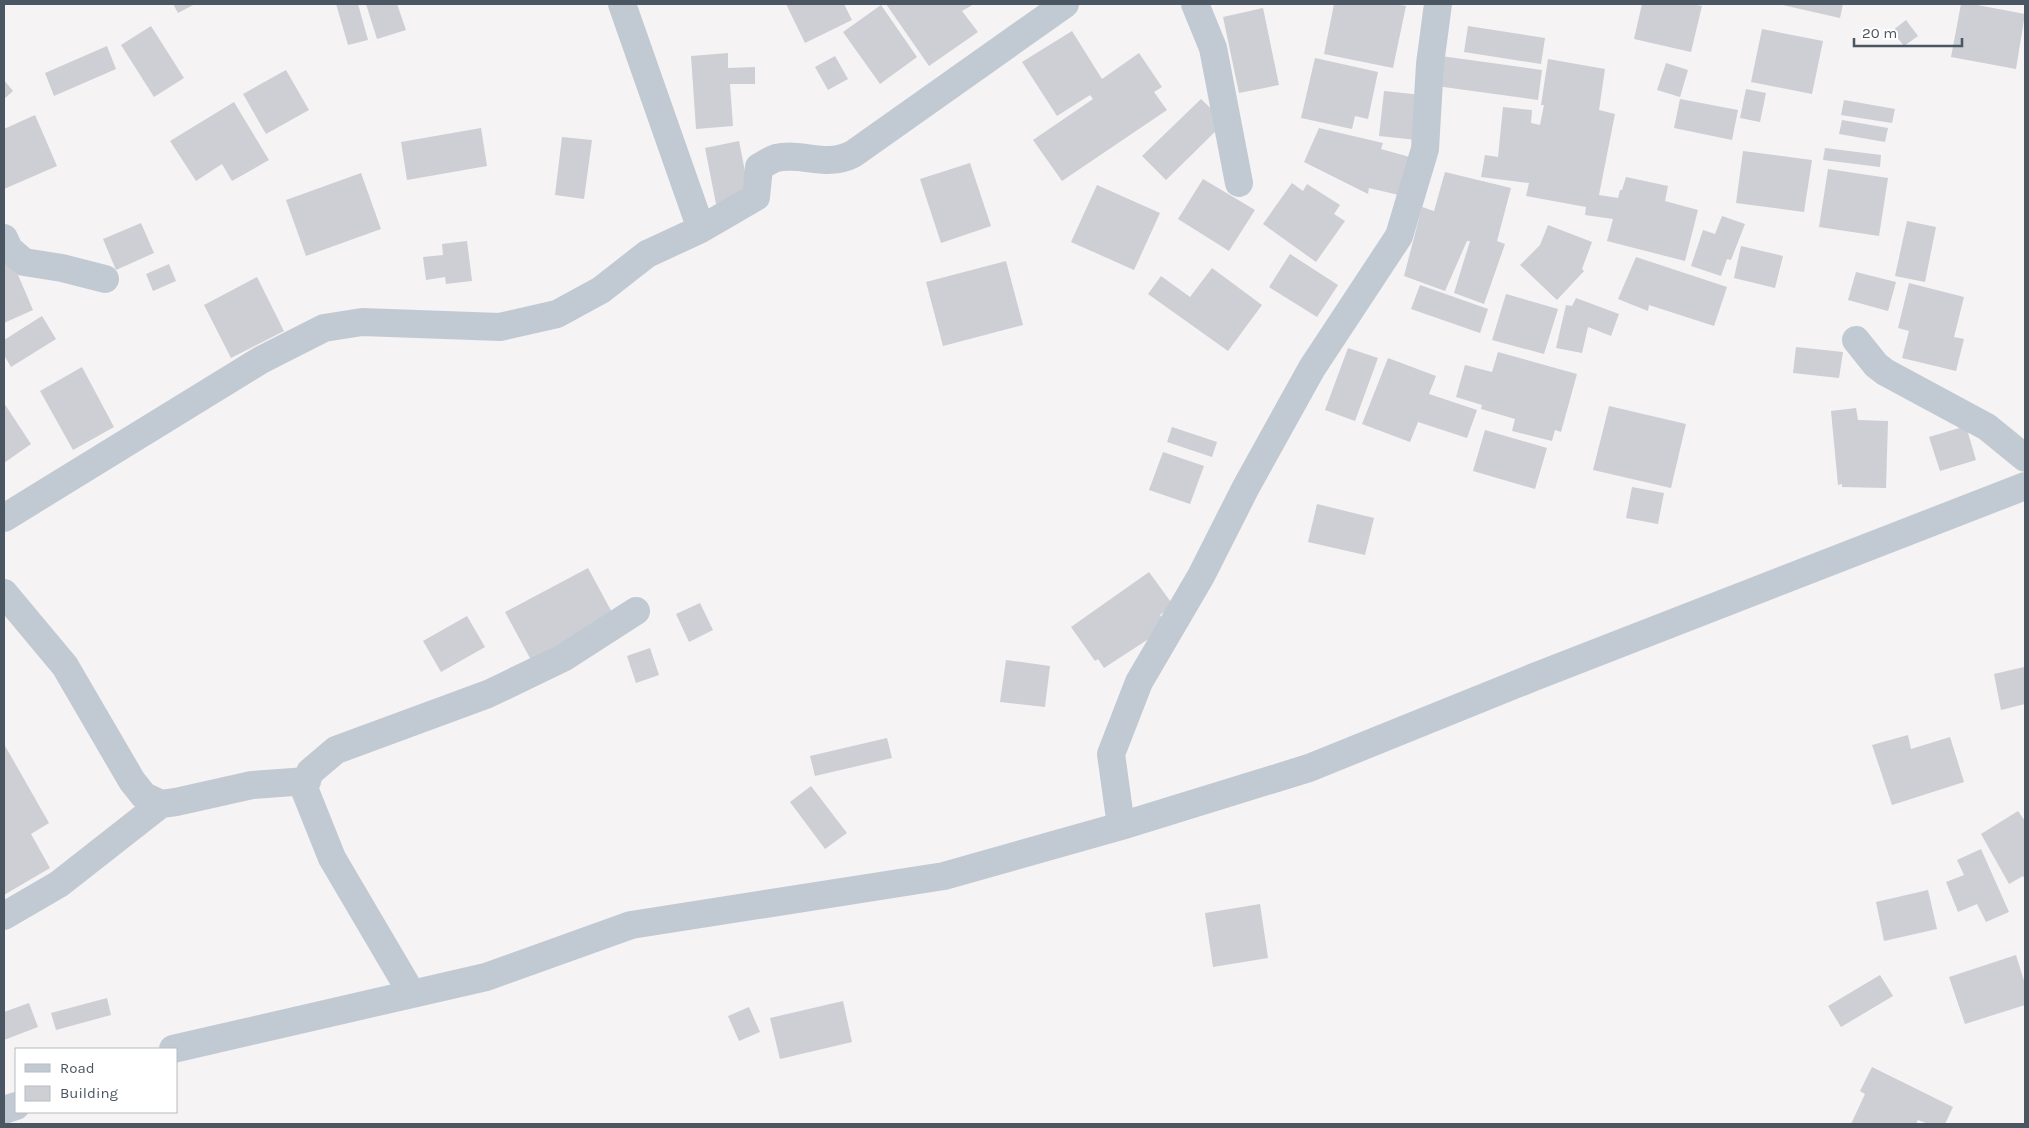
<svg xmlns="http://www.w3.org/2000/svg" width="2029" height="1128" viewBox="0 0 2029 1128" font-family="Karla,sans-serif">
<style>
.building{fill:#cdcfd5}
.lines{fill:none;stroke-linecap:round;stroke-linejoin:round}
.minor{stroke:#c1cad2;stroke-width:28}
</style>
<rect width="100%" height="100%" fill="#f5f3f3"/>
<path class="building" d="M173 4H195L178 13Z
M336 4H358L368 40 348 45Z
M366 4H397L406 30 377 39Z
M786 4H844L852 20 805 43Z
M886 4H974L962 11 978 32 929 66Z
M1334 4H1394L1406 6 1393 68 1324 54Z
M1642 4H1690L1702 6 1691 52 1634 39Z
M1778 4H1843L1840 18Z
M1961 4H1972L2025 14 2016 69 1951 57Z
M881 5 917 57 880 84 843 32Z
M1263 8 1279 85 1239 93 1223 17Z
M1906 20 1918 36 1904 46 1892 31Z
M151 26 184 78 154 97 121 45Z
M1468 26 1545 38 1541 64 1464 52Z
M1762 29 1823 41 1812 94 1751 82Z
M1072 31 1102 79 1139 53 1162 87 1154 92 1167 110 1062 181 1033 140 1093 99 1090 95 1057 116 1022 62Z
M107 46 116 69 54 96 45 73Z
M728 53V68L755 67V84H730L733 126 696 129 691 56Z
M835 56 848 79 828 90 815 67Z
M1441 56 1542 70 1538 100 1436 86Z
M1315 58 1378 72 1368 119 1355 116 1352 129 1301 118Z
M1548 59 1605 69 1599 110 1615 114 1599 195 1618 198 1620 190H1622L1626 177 1668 186 1665 201 1698 210 1685 261 1607 241 1613 219 1585 215 1586 207 1526 196 1529 183 1481 177 1485 155 1498 157 1503 107 1532 110 1531 123 1540 125 1544 105H1541Z
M1666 63 1688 70 1680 97 1657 90Z
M286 70 309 110 266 134 243 94Z
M4 80 13 91 4 99Z
M1746 89 1766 93 1760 122 1740 118Z
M1384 91 1422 95 1417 140 1379 136Z
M1201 99 1225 122 1166 180 1142 156Z
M1680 99 1738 110 1732 140 1674 128Z
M1844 100 1895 109 1892 123 1841 115Z
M234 102 269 160 232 181 222 164 196 181 170 141Z
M35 115 57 166 4 189V129Z
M1842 120 1888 128 1885 142 1839 134Z
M481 128 487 166 407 180 401 142Z
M1319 128 1383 143 1381 149 1417 159 1407 197 1369 188 1368 194 1304 162Z
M562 137 592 140 584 199 555 195Z
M739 141 750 197 716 204 705 148Z
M1825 148 1881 155 1880 167 1823 160Z
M1743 151 1812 160 1804 212 1736 203Z
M970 163 991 226 941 243 920 179Z
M1828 169 1888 178 1879 236 1819 227Z
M1445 172 1511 188 1497 241 1505 244 1484 304 1454 293 1470 241H1467L1445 291 1404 276 1422 207 1434 211Z
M361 173 381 229 306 256 286 200Z
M1203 179 1255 210 1229 251 1178 219Z
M1292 183 1303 191 1307 184 1340 205 1334 214 1345 221 1316 262 1263 224Z
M1097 185 1160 213 1134 270 1071 242Z
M1722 216 1745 224 1731 260 1727 259 1721 276 1691 266 1703 230 1715 234Z
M1907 221 1936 227 1925 282 1895 276Z
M141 223 154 253 116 270 103 239Z
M1548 225 1592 242 1582 269 1584 271 1557 300 1520 265 1540 245Z
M467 241 472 281 446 284 445 277 426 280 423 257 443 255 442 244Z
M4 242 33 310 4 323Z
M1741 246 1783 256 1775 288 1734 278Z
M1290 254 1338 285 1317 317 1269 287Z
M1636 257 1727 287 1714 326 1649 305 1648 311 1618 299Z
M1006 261 1023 325 943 346 926 282Z
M169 264 176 281 153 291 146 274Z
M1212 268 1262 305 1228 351 1148 294 1161 276 1190 297Z
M1856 272 1896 282 1888 311 1848 300Z
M257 277 284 331 231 358 204 305Z
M1909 283 1964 297 1954 337 1964 339 1956 371 1902 358 1909 331 1898 328Z
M1420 285 1488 309 1480 333 1411 309Z
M1506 294 1558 309 1544 354 1492 340Z
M1576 298 1619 314 1611 336 1588 327 1582 353 1556 348 1566 305 1572 306Z
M42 316 56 339 11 367 4 355V340Z
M1796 347 1843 352 1839 378 1793 373Z
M1348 348 1378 358 1355 421 1325 410Z
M1498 352 1577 374 1561 432 1555 430 1552 441 1512 431 1515 419 1481 409 1482 405 1456 397 1465 365 1492 372Z
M1388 358 1436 376 1429 394 1477 410 1467 438 1418 422 1410 442 1362 424Z
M82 367 114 427 73 450 40 391Z
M4 403 31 444 4 463Z
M1609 406 1686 424 1671 488 1593 470Z
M1856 408 1858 420 1888 421 1886 488 1842 487V484L1838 485 1831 411Z
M1966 426 1976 460 1940 471 1929 437Z
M1172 427 1217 442 1212 457 1167 442Z
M1485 430 1547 448 1535 489 1473 471Z
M1163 452 1204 466 1190 504 1149 490Z
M1632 487 1664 493 1658 524 1626 518Z
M1317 504 1374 518 1365 555 1308 542Z
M588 568 614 616 531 660 505 612Z
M1149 572 1173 605 1160 615 1167 627 1104 668 1098 659 1095 661 1071 627Z
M700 603 713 630 689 642 676 614Z
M467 616 485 647 441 672 423 641Z
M650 648 659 675 636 683 627 656Z
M1006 660 1050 666 1045 707 1000 702Z
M2024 667 2025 704 2001 710 1994 674Z
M1908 735 1911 749 1950 737 1964 782 1892 805 1872 745Z
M887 738 892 758 815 776 810 756Z
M4 744 49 823 31 834 50 868 4 895Z
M811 786 847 833 825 849 790 802Z
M2018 811 2025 821V880L2023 876 2009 884 1981 834Z
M1981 849 2009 912 1986 922 1977 904 1958 912 1946 882 1964 875 1957 860Z
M1928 890 1937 929 1884 941 1876 902Z
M1260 904 1268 958 1213 967 1205 913Z
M2016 955 2025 984V1005L1965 1024 1949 977Z
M1880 975 1893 996 1841 1027 1828 1006Z
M107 998 111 1015 56 1030 51 1013Z
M843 1001 852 1042 780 1059 770 1018Z
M29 1003 38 1027 4 1040V1012Z
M749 1007 760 1032 739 1041 728 1016Z
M1872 1067 1953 1107 1945 1124H1928L1918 1120 1916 1124H1851L1865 1094 1860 1091Z"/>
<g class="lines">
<path class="minor" d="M622 4 701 229
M1195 4 1213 48 1239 183
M4 238 9 249 24 262 62 268 105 279
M1856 340 1876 365 1885 372 1987 427 2025 458
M4 518 261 360 324 328 362 322 500 327 557 314 601 290 647 254 701 229 756 197 759 167C765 164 770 160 776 158 803 152 826 168 853 154L1065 4
M4 593 65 666 132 781 144 796 161 804 176 802 252 785 307 781
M1121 826 1111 754 1139 682 1201 576 1246 487 1312 368 1399 236 1425 149 1430 64 1438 4
M4 916 59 884 161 804
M412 994 332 858 304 788 310 772 336 750 488 694 563 658 636 611
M173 1049 486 977 631 925 944 876 1121 826 1309 768 1534 677 2025 486
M4 1110 16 1106"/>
</g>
<rect width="2029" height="1128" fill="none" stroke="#4a5661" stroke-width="10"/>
<rect x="15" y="1048" width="162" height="65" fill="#ffffff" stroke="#b7bbc0"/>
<rect x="25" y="1064" width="25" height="8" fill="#c1cad2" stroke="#b7bbc0"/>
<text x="60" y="1073" font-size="15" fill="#4a5661">Road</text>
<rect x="25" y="1086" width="25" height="15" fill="#cdcfd5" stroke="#b7bbc0"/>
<text x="60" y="1098" font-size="15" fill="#4a5661">Building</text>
<path d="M1854 38v8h108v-8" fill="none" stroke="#4a5661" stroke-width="2.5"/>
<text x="1862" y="38" font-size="15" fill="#4a5661" stroke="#ffffff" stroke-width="4" paint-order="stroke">20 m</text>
</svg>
